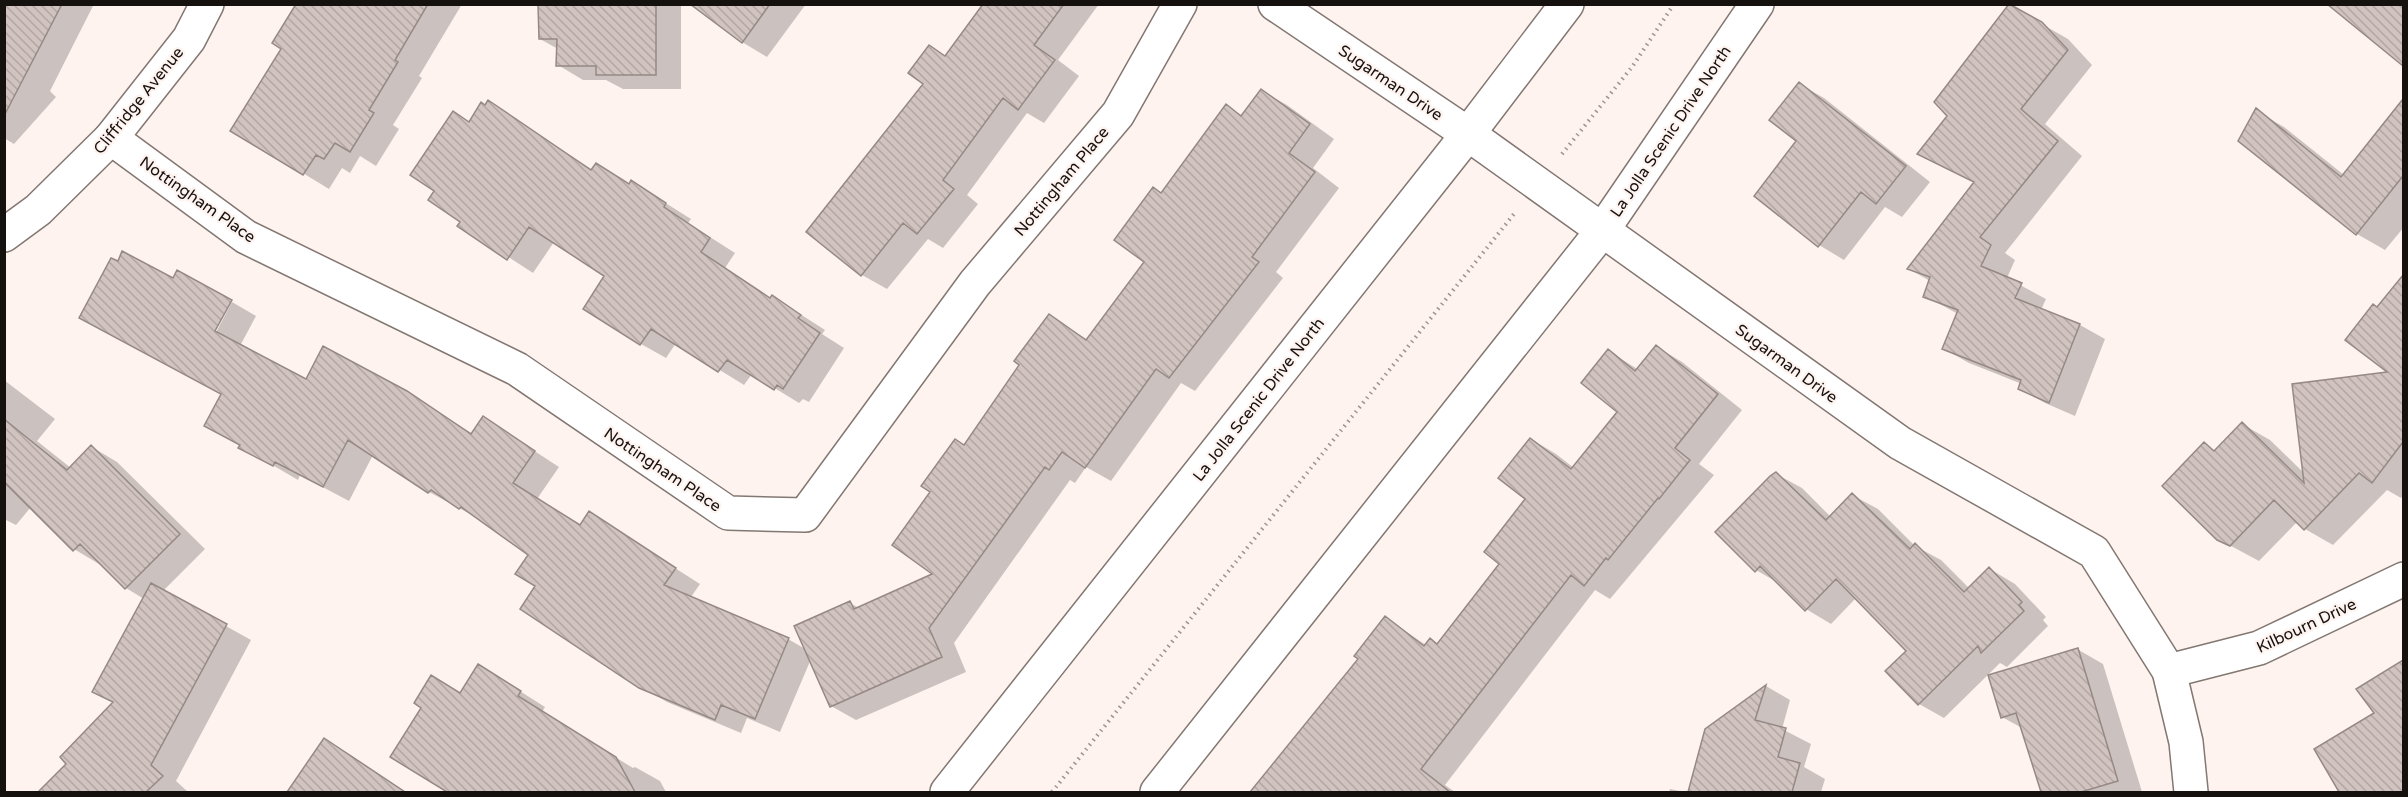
<svg xmlns="http://www.w3.org/2000/svg" width="2408" height="797" viewBox="0 0 2408 797" font-family="'Varela Round',sans-serif">
<style>
.shadow{fill:#0003}
.building{fill:url(#building-back-hatch);stroke:#968985;stroke-width:1.5}
.lines{fill:none;stroke-linecap:round;stroke-linejoin:round}
.minor-casing{stroke:#837772;stroke-width:36}
.tertiary-casing{stroke:#837772;stroke-width:36}
.secondary-casing{stroke:#837772;stroke-width:36}
.path{stroke:#9d9592;stroke-width:4;stroke-dasharray:1.5 4.5;stroke-linecap:butt}
.minor{stroke:#fff;stroke-width:33}
.tertiary{stroke:#fff;stroke-width:33}
.secondary{stroke:#fff;stroke-width:33}
.labels{text-anchor:middle;stroke-width:4.5;stroke-linejoin:round;paint-order:stroke}
.street-label{font-size:16px;fill:#15110f;stroke:#fef3ef}
</style>
<defs>
<pattern id="building-back-hatch" width="6" height="6" patternUnits="userSpaceOnUse" patternTransform="scale(1.5)"><rect width="6" height="6" fill="#d1c3bf"/><path d="M-1 5l2 2M0 0l6 6M5-1l2 2" fill="none" stroke="#b3a6a3"/></pattern>
</defs>
<rect width="100%" height="100%" fill="#fef3ef"/>
<path class="shadow" d="M4 4H94L50 91 56 97 14 144 4 138Z
M297 4H462L419 76 422 78 393 125 399 129 376 166 360 156 350 173 342 168 329 189 232 130 283 48Z
M540 4H681V89H623L606 80H583L558 65V49L540 39Z
M692 4H806L767 57 742 42Z
M985 4H1099L1058 60 1079 76 1044 123 1027 113 967 195 978 204 943 248 928 239 887 289 862 275 809 232Z
M2329 4H2404V64Z
M2010 6 2068 39 2092 65 2045 124 2082 156 2005 253 2015 260 2007 278 2046 299 2041 310 2080 325 2105 339 2075 416 2045 403 2020 389 2022 384 1969 363 1944 349 1958 314 1925 296 1930 281 1909 269 1975 183 1920 154 1949 116Z
M1799 84 1824 98 1930 182 1902 217 1885 207 1844 260 1819 245 1798 141Z
M1262 91 1287 105 1334 139 1313 168 1339 188 1276 272 1283 278 1195 391 1181 383 1111 481 1086 467 1075 483 1070 480 954 643 966 672 856 720 831 706 811 659 780 732 747 718 741 733 667 702 641 687 537 586 530 554 485 522 429 492 373 455 349 501 300 475 298 480 206 426 222 394 210 337 213 338 232 302 256 316 240 346 306 381 407 392 473 434 484 418 559 467 537 499 581 526 589 513 700 584 691 597 788 639 807 650 850 603 859 608 935 574 965 446 1021 365 1049 316 1088 340 1146 261 1162 194 1226 106 1243 116Z
M2404 101V227L2385 250 2357 234 2256 111 2284 127 2344 175Z
M488 102 593 170 630 185 632 182 691 219 688 223 735 253 725 268 771 298 772 297 797 312 825 330 822 334 844 348 809 402 803 399 799 403 752 374 744 385 676 343 666 358 641 344 586 308 606 276 554 242 533 273 459 225 462 221 470 123Z
M2404 277V494L2401 498 2387 490 2333 545 2305 529 2298 521 2259 561 2218 539 2204 444 2216 451 2242 424 2270 440 2304 473 2391 373 2378 309Z
M1657 347 1682 362 1742 410 1699 464 1714 475 1610 599 1595 590 1445 785 1455 792H1252L1360 659 1385 618 1426 645H1439L1501 564 1528 499 1531 439 1556 454 1574 468 1619 411 1608 351 1639 370Z
M4 380 55 419 37 441 71 468 92 447 117 462 205 549 163 591 251 640 176 781 187 791 186 792H40L68 764 115 703 144 599 126 588 100 563 99 564 74 549 31 507 16 525 4 519Z
M1776 474 1802 488 1831 517 1852 495 1878 509 1915 546 1941 560 1970 589 1990 569 2015 584 2046 617 2043 620 2048 626 2007 667 2000 663 1944 718 1919 704 1908 651 1856 598 1831 624 1806 609 1780 584 1756 570Z
M2077 649 2103 664 2142 792H2042L2022 728 2002 717Z
M2404 663V792H2341L2316 750 2376 713 2358 690Z
M504 681 545 707 542 712 633 768 635 767 660 781 666 792H450L392 756 461 694Z
M1766 686 1790 700 1782 729 1811 744 1804 767 1825 779 1821 792H1690L1706 730Z
M324 740 349 754 406 792H288Z
M1670 789 1685 792H1669Z"/>
<path class="building" d="M4 4H62L4 116Z
M296 4H428L395 60 398 62 369 110 374 113 350 152 335 143 324 159 316 155 303 175 230 131 281 49 272 43Z
M538 4H656V75H596V66H556L557 39H539Z
M690 4H770L742 43Z
M983 4H1064L1034 45 1055 60 1018 110 1003 98 943 180 954 189 917 234 903 223 861 276 806 232 923 84 908 73 929 45 945 56Z
M2009 4 2042 22 2068 50 2021 109 2058 141 1980 237 1991 245 1981 266 2022 283 2015 298 2080 324 2049 403 2018 389 2021 380 1942 349 1958 310 1923 297 1930 277 1907 269 1974 182 1917 154 1947 116 1934 102Z
M2327 4H2403V66Z
M1799 82 1906 166 1876 204 1861 192 1818 247 1754 196 1796 141 1769 120Z
M1261 89 1310 124 1289 153 1315 172 1252 257 1259 262 1169 378 1156 369 1085 468 1062 452 1049 470 1045 467 929 628 942 657 830 707 794 626 850 601 854 609 932 574 892 545 930 492 921 486 955 439 964 445 1019 365 1014 361 1049 314 1086 340 1144 262 1114 240 1153 187 1161 193 1226 104 1241 116Z
M2403 99V176L2356 235 2238 141 2256 108 2341 177Z
M488 100 591 170 596 163 629 184 631 180 666 203 664 207 710 238 701 252 770 298 772 295 801 315 798 318 820 333 783 389 777 385 774 390 727 360 718 372 651 329 640 345 583 309 604 276 529 227 507 260 457 226 460 222 428 200 434 191 410 175 453 111 469 122 481 102 485 105Z
M122 251 173 278 177 270 232 300 215 331 306 379 323 346 407 391 471 434 483 416 535 451 513 483 580 525 589 511 676 568 664 585 789 638 755 719 721 705 715 720 639 688 520 609 535 586 515 574 528 555 461 507 459 509 431 490 428 493 348 440 323 487 275 462 273 466 238 448 240 445 204 426 221 394 79 318 111 258 118 261Z
M2403 275V442L2372 483 2359 473 2304 530 2274 500 2230 546 2217 540 2162 486 2204 442 2214 451 2242 422 2304 483 2292 384 2387 372 2345 340 2373 304 2377 307Z
M1656 345 1718 394 1675 448 1690 460 1659 499 1658 498 1608 560 1606 558 1584 586 1571 575 1421 769 1450 792H1250L1358 659 1354 656 1385 616 1424 646 1430 638 1437 644 1499 564 1484 552 1525 499 1498 478 1530 438 1571 469 1617 412 1581 383 1608 349 1635 371Z
M4 419 67 470 91 445 180 534 125 589 80 544 73 551 4 482Z
M1776 472 1826 520 1852 493 1910 549 1915 543 1964 592 1989 567 2022 602 2019 605 2024 611 1981 653 1978 646 1918 705 1885 671 1906 651 1836 579 1805 611 1760 566 1755 572 1715 532 1770 476Z
M151 583 227 624 151 765 163 776 146 792H38L66 764 60 757 113 702 92 692Z
M2078 648 2118 781 2081 792H2041L2016 713 2001 718 1988 675Z
M2403 660V792H2339L2314 749 2374 713 2356 689Z
M478 664 521 691 518 696 616 757 635 792H447L390 757 421 708 414 703 431 675 460 693Z
M1766 685 1755 720 1786 728 1778 757 1800 763 1792 792H1688L1705 729Z
M324 738 405 792H287Z"/>
<g class="lines">
<g class="minor-casing">
<path id="minor" d="M111 138 189 39 207 4
M2169 671 2259 648 2404 579"/>
</g>
<g class="tertiary-casing">
<path id="tertiary" d="M1275 4 1468 134 1900 443 2094 552 2169 671 2186 742 2191 792
M4 235 38 210 111 138 246 237 517 369 728 513 805 515 975 283 1118 114 1180 4"/>
</g>
<g class="secondary-casing">
<path id="secondary" d="M947 792 1468 134 1567 4
M1157 792 1602 231 1757 4"/>
</g>
<path class="path" d="M1562 154 1632 67 1674 4
M1052 792 1514 214"/>
<use href="#minor" class="minor"/>
<use href="#tertiary" class="tertiary"/>
<use href="#secondary" class="secondary"/>
</g>
<g class="labels">
<g class="street-label">
<text transform="translate(1391 82) rotate(34)" y="6">Sugarman Drive</text>
<text transform="translate(138 100) rotate(-51)" y="6">Cliffridge Avenue</text>
<text transform="translate(1670 131) rotate(-56)" y="6">La Jolla Scenic Drive North</text>
<text transform="translate(1061 181) rotate(-50)" y="6">Nottingham Place</text>
<text transform="translate(198 199) rotate(35)" y="6">Nottingham Place</text>
<text transform="translate(1787 363) rotate(36)" y="6">Sugarman Drive</text>
<text transform="translate(1258 399) rotate(-52)" y="6">La Jolla Scenic Drive North</text>
<text transform="translate(663 469) rotate(34)" y="6">Nottingham Place</text>
<text transform="translate(2306 625) rotate(-25)" y="6">Kilbourn Drive</text>
</g>
</g>
<rect width="2408" height="797" fill="none" stroke="#15110f" stroke-width="12"/>
</svg>
